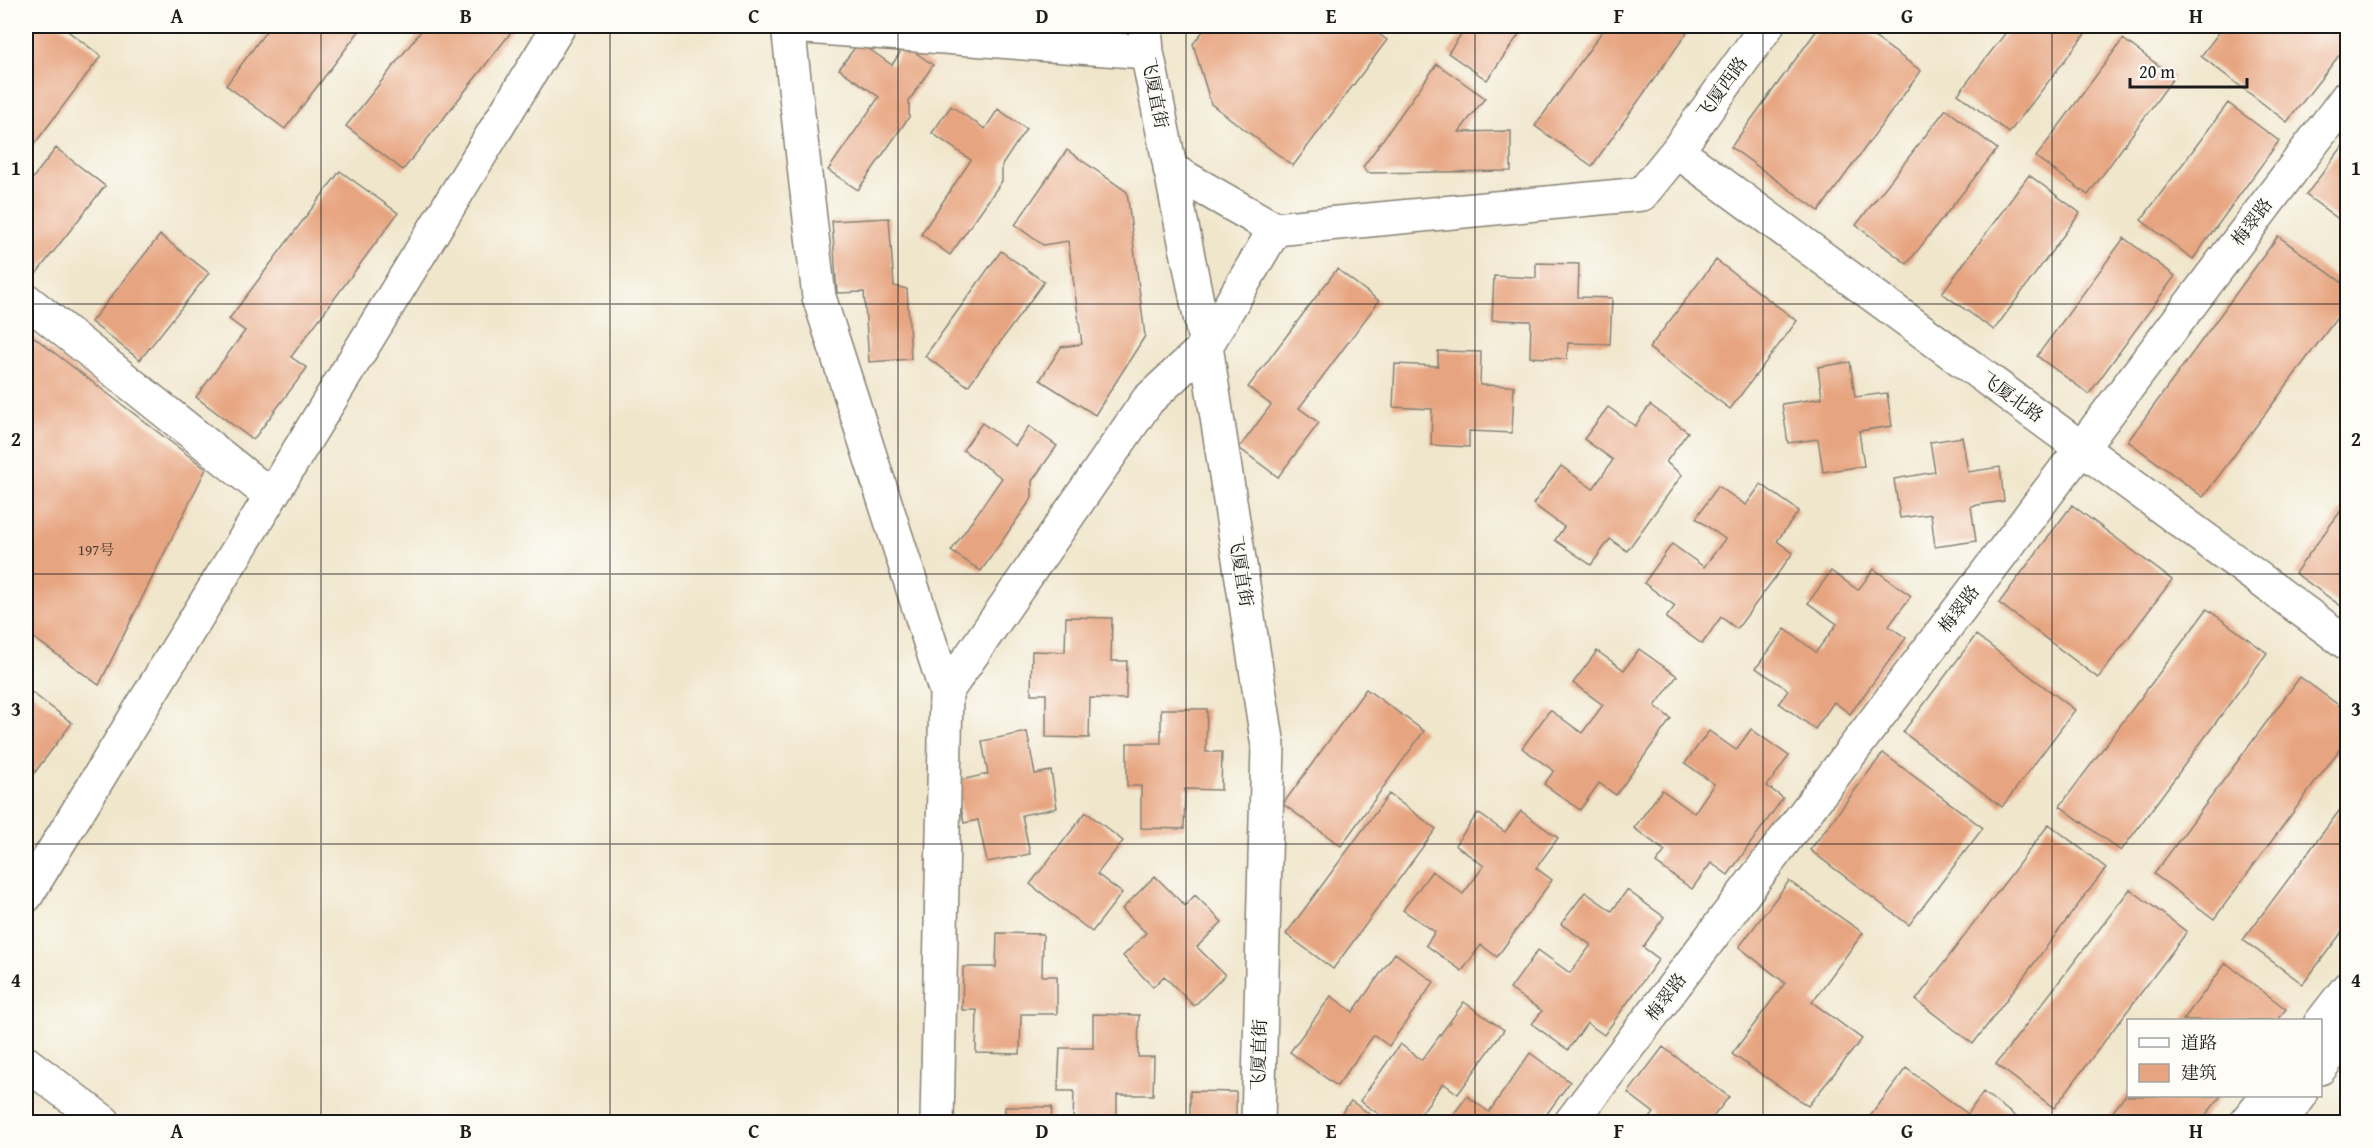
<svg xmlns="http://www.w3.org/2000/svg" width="2373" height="1148" viewBox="0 0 2373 1148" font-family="'Gentium Book Plus','Noto Serif SC',serif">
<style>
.building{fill:#e7a480}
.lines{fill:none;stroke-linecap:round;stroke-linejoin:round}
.minor-casing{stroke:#868174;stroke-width:36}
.minor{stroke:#fff;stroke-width:33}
.grid{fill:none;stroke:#1c1c1c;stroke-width:1.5;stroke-opacity:0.55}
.labels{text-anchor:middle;stroke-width:5;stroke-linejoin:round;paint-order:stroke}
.number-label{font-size:15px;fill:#4f3e35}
.street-label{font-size:18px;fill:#1c1c1c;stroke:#fdfcf7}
.neatline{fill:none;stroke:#1c1c1c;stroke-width:2}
.grid-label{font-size:20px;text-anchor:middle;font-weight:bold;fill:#1c1c1c}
</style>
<rect width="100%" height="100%" fill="#fdfcf7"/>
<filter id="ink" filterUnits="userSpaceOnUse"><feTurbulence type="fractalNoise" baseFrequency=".0167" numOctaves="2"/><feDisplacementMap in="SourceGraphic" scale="12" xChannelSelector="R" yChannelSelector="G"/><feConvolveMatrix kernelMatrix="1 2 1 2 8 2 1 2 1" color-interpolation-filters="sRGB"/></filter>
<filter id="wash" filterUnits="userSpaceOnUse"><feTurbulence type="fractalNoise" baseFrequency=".008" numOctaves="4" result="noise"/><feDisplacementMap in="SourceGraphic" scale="24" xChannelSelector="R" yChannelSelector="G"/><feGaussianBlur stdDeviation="1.35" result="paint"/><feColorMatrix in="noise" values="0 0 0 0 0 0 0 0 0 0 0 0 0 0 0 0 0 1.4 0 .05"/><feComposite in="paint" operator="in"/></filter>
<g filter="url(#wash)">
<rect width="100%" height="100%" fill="#f0e6cc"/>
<g id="blocks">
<path class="building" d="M26 26H61L101 56 26 155Z
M270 26H363L285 129 226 85Z
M425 26H516L403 170 346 126Z
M1207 26H1367L1387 40 1293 166 1211 104 1193 44Z
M1467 26H1525L1487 80 1448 53Z
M1606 26H1682L1689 30 1592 166 1535 126Z
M1820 26H1859L1921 71 1819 211 1731 147Z
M2011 26H2091L2009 133 1958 94Z
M2224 26H2348V44L2287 122 2201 56Z
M2123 39 2174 77 2088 195 2036 157Z
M859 42 892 65 905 45 933 65 909 101V117L858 190 828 170 879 97 839 69Z
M1437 64 1485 98 1459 132 1511 131V171L1367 173 1363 167Z
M2228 103 2279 141 2193 259 2141 220Z
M951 106 985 129 998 109 1026 129 1002 165V181L950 255 921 234 971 160 932 133Z
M1946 109 1997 149 1907 264 1856 225Z
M2348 139V226L2306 195Z
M56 148 105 186 36 274 26 265V187Z
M1067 150 1127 192 1145 336 1095 415 1040 380 1061 347 1082 344 1068 241 1043 245 1015 225Z
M340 171 398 213 291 357 307 368 253 440 196 397 245 331 229 319Z
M2029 175 2080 213 1994 330 1942 293Z
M889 218 894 286 907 289 911 359 869 362 864 292 837 293 832 221Z
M160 235 209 273 140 360 91 322Z
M2278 236 2348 287V303L2203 497 2128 441Z
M2124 238 2175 276 2089 394 2037 356Z
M1001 251 1044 282 968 386 925 356Z
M1716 260 1797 321 1730 409 1649 348Z
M1536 263 1579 264 1578 297 1612 298 1610 344 1568 343 1567 359 1530 357 1531 321 1492 320 1494 276 1536 278Z
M1337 269 1379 301 1299 408 1319 423 1278 477 1239 448 1271 405 1248 387Z
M26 331 206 469 99 685 26 632Z
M1438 351 1481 352 1480 385 1514 386 1512 433 1469 431V447L1431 445 1432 409 1393 407 1395 364 1438 366Z
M1850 362 1855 397 1887 393 1892 426 1859 431 1864 466 1823 472 1818 439 1788 443 1782 404 1822 398 1818 367Z
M1650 405 1688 432 1666 462 1682 475 1627 551 1610 539 1591 565 1555 540 1564 527 1533 504 1561 466 1593 489 1613 460 1584 439 1608 407 1635 426Z
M982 423 1015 446 1029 426 1057 446 1032 481V498L981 571 951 551 1002 478 963 450Z
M1962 437 1968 472 2000 467 2004 501 1971 506 1976 541 1935 547 1931 514 1900 518 1894 479 1935 472 1930 442Z
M1761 484 1799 511 1777 541 1793 553 1737 629 1721 617 1702 644 1666 618 1675 606 1644 583 1672 544 1704 567 1725 539 1696 518 1718 486 1746 505Z
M2348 501V611L2295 573Z
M2072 505 2172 580 2098 678 1999 603Z
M1874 569 1911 596 1889 626 1906 638 1850 714 1834 702 1815 729 1779 703 1788 690 1756 668 1785 629 1816 652 1837 624 1808 603 1831 571 1858 590Z
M2207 609 2267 653 2121 851 2060 806Z
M1066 617 1112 618 1111 661H1127L1126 699 1090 698 1089 738 1046 737V694H1031L1032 651 1065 652Z
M1976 635 2075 710 2002 807 1903 732Z
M1639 649 1677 676 1655 706 1671 719 1616 795 1599 783 1580 810 1544 784 1554 771 1522 748 1550 710 1582 733 1603 705 1573 683 1597 651 1624 670Z
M2300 677 2348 712V738L2214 919 2154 874Z
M26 688 72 723 26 784Z
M1366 689 1424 731 1341 846 1283 804Z
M1161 709H1207L1206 752H1222L1221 790 1185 789 1184 829 1141 828V786H1127V743H1161Z
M1751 729 1789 756 1767 786 1783 798 1728 875 1711 863 1692 889 1656 863 1665 851 1634 828 1662 790 1694 813 1714 784 1685 763 1709 731 1736 750Z
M1027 732 1035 774 1051 771 1057 808 1022 815 1030 854 987 862 978 820 964 823 956 781 988 774 982 741Z
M1883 753 1983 828 1909 925 1810 850Z
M1389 794 1436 829 1333 969 1286 934Z
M2348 799V924L2303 984 2243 940Z
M1521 811 1558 838 1536 868 1552 880 1497 957 1481 945 1462 971 1426 945 1435 932 1403 910 1432 871 1463 894 1484 866 1455 845 1478 813 1505 832Z
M1086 812 1123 841 1097 874 1122 893 1092 932 1030 884Z
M2049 824 2106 868 1973 1044 1916 1000Z
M1155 876 1185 906 1195 895 1222 922 1197 947 1225 975 1194 1006 1164 976 1153 987 1123 956 1146 933 1122 909Z
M1789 881 1863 933 1812 1002 1862 1039 1808 1106 1732 1054 1785 983 1739 947Z
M2130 889 2187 932 2054 1108 1996 1064Z
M1627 890 1664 917 1643 947 1659 959 1604 1035 1587 1023 1568 1050 1532 1024 1542 1011 1510 989 1538 950 1570 973 1591 945 1561 924 1585 892 1612 911Z
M997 933 1043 934 1042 976H1057V1014H1021L1020 1054 976 1053 977 1010H962L963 967H996Z
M1395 953 1434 982 1389 1046 1374 1035 1337 1086 1290 1052 1331 996 1353 1012Z
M2226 963 2286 1009 2277 1020H2183Z
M1464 1002 1504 1030 1458 1094 1443 1083 1415 1122H1390L1360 1101 1400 1044 1422 1060Z
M1093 1014 1139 1015 1138 1057H1154L1153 1095H1117V1122H1073L1074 1091H1058L1060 1048H1093Z
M1663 1047 1729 1097 1709 1122H1647L1654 1113 1628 1093Z
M1530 1053 1570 1082 1541 1122H1448L1467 1096 1489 1112Z
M1906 1068 1968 1114 1983 1092 2023 1122H1866Z
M1190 1091 1236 1092V1122H1190Z
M2128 1092V1096H2221L2200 1122H2105Z
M1351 1101 1381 1122H1335Z
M1005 1107H1052L1051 1122H1005Z"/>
</g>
</g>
<g filter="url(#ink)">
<use href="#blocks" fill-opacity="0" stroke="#868174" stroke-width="1.5"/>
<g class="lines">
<g class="minor-casing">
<path id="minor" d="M788 26 819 297 946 692 937 1122
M792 26 1147 52
M1145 26 1147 52 1206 346 1268 746 1258 1122
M1677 151 2348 644
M1170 169 1275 229
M26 300 271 496
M946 692 1148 400 1206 346 1275 229 1642 194 1677 151 1767 26
M26 896 559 26
M2320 1024 2348 988
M26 1063 104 1122
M2320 1068 2348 1032
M1571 1122 2348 96
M2246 1122 2267 1096
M2280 1122 2300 1096"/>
</g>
<use href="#minor" class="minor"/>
</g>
</g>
<path class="grid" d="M321 26V1122M610 26V1122M898 26V1122M1186 26V1122M1475 26V1122M1763 26V1122M2052 26V1122M26 304H2348M26 574H2348M26 844H2348"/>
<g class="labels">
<g class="number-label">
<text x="96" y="555">197号</text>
</g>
<g class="street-label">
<text transform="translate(1722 88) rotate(-54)" y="6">飞厦西路</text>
<text transform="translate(1155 93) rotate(79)" y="6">飞厦直街</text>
<text transform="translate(2252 222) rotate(-53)" y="6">梅翠路</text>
<text transform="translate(2012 397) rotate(36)" y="6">飞厦北路</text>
<text transform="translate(1241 571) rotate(81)" y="6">飞厦直街</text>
<text transform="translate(1959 609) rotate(-53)" y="6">梅翠路</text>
<text transform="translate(1666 997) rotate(-53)" y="6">梅翠路</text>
<text transform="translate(1259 1055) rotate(-88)" y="6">飞厦直街</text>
</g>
</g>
<rect width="2373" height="1148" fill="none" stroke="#fdfcf7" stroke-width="66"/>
<rect x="2127" y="1019" width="195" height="78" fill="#fdfcf7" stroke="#a3a29f" stroke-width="1.5"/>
<rect x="2139" y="1038" width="30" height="9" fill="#ffffff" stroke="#a3a29f" stroke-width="1.5"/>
<text x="2181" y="1049" font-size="18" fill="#1c1c1c">道路</text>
<rect x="2139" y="1064" width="30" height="18" fill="#e7a480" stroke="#a3a29f" stroke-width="1.5"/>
<text x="2181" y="1079" font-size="18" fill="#1c1c1c">建筑</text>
<path d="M2130 78v9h117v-9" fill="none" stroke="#1c1c1c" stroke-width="3"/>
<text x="2139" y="78" font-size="18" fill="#1c1c1c" stroke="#fdfcf7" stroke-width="4.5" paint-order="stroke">20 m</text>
<rect x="33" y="33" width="2307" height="1082" class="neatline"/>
<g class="grid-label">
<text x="177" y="23">A</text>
<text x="466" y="23">B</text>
<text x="754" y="23">C</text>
<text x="1042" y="23">D</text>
<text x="1331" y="23">E</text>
<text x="1619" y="23">F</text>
<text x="1907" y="23">G</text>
<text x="2196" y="23">H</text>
<text x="16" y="175">1</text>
<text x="2356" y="175">1</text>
<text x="16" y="446">2</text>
<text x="2356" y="446">2</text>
<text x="16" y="716">3</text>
<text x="2356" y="716">3</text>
<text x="16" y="987">4</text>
<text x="2356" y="987">4</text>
<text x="177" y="1138">A</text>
<text x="466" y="1138">B</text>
<text x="754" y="1138">C</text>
<text x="1042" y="1138">D</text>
<text x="1331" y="1138">E</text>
<text x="1619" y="1138">F</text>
<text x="1907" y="1138">G</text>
<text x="2196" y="1138">H</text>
</g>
</svg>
